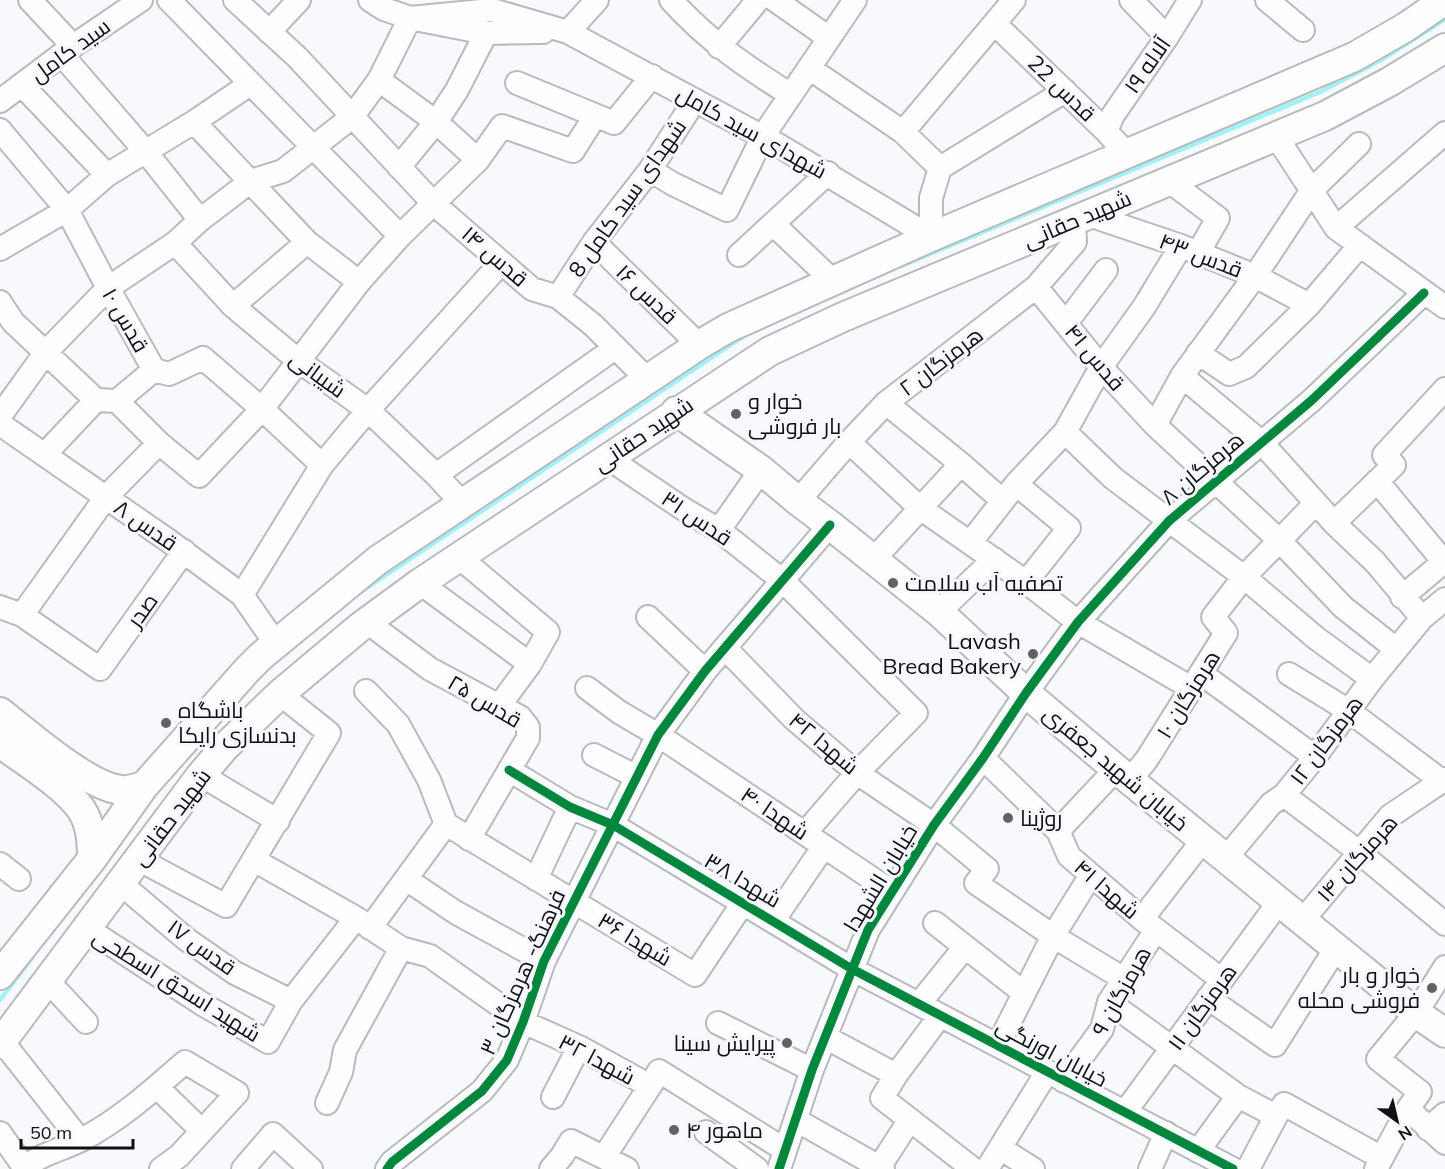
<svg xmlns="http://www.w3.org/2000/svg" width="1445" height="1169" viewBox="0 0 1445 1169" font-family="Mulish,Cairo,sans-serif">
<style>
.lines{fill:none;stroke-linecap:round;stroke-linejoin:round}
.stream{stroke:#a0f2f6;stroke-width:4.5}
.minor-casing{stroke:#b8babc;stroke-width:26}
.major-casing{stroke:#b8babc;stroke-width:32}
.minor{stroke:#fefeff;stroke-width:22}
.major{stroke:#fefeff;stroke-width:28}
.cycleway-casing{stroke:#f6f8fd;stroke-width:13}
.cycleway{stroke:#00873e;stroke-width:9}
.poi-dot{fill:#606264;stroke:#f6f8fd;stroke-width:2}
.labels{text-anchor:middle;stroke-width:6;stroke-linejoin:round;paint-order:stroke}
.street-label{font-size:22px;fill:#0f1012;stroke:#f6f8fd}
.poi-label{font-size:22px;fill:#0f1012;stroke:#f6f8fd;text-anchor:start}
</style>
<rect width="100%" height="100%" fill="#f7f9fc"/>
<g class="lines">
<path class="stream" d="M891 270 1320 92 1381 60 1445 19
M362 591 744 336
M0 1000 31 959"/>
<g class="minor-casing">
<path id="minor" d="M30 0 73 46
M169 0 400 236
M235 0 297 57 434 204 532 289 558 297 593 325 648 380
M370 0 384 9 410 18 486 33 543 32
M671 0C707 40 746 67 791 95
M775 0 829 38
M1131 0 1167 37
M1267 0 1303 30
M410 18 492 10 568 32 778 145 931 237
M995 24 1106 131 1127 154
M269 32 299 0
M568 32 597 0
M719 47 758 0
M62 55 146 152 200 220
M809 68 903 132
M379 80 436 122 478 160
M517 83 614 123 652 76
M22 85 107 175
M0 101 73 46 141 0
M194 122 307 242 359 282
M0 130 67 210 108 288 154 370 169 374 203 358 262 409 322 465
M1106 131 1113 115 1167 37 1190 0
M1276 136 1336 228 1445 307
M1359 144 1312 190 1255 276 1182 376 1155 425 1280 541 1343 607 1396 649
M399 167 436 122 457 90 486 33
M940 168 903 132 1014 0
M650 170 673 184 727 210 763 136 855 0
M1169 181 1218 218 1198 253
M1089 215 1181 246 1255 276 1309 305
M773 224 833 281
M1336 228 1445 133
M931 237V198L940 168 1065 91
M594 242 699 345
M175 243 233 306 300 362 368 410 436 475 462 503
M1181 246 1144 307 1101 367 1065 432 1113 478 1244 577 1316 638 1372 679
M0 249 67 210 107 175 194 122 250 84
M739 255 828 173
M1036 287 1101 367 1155 425
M558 297 594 242 650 170 695 100
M0 302 13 322 96 400 117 401 154 370
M233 306 307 242
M1066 323 1106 270
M1198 353 1229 374 1246 367 1309 305 1360 245
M1182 376 1262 443 1334 523 1375 562 1422 618
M117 401 159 443 199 476 262 409 359 282 400 236 478 160 502 126 573 151 595 116
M886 403 961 464 1003 501
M0 416 46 352 108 288 175 243 200 220 251 181 283 171 352 117 379 80 410 18
M0 424 169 541 242 595 276 644
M849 442 920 508 1026 582 1078 622 1193 689
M45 454 96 400
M608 458 685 510 719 530 783 581 916 713 857 773 805 833
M436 475 615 348
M1377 481 1444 562
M1016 484 1069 528 1026 582
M798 501 849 442 886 403 1036 287 1075 242 1074 221
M1334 523 1394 465 1384 455 1445 389
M719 530 761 470
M970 543 1016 484 1065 432
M459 557 548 632 530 664 499 706
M873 560 961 464
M420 583 530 664
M242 595 322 465 368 410 501 263
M1402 597 1445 561
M0 607 22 615 100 669 184 551
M939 612 994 559
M22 615 106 497 159 443
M648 617 705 671
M367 622 430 669 520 717 528 727V738L469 839
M725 648 794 719 857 773 934 825 987 869 976 883 1053 936 1124 979
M1202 674 1315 757
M1289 674 1349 711 1443 782
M587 688 619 712 658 735 892 892
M366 691 398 724 429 780 446 824 695 975 743 903
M594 755 637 777
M983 758 1058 831 1069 856 1142 919 1222 980
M509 770 570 807 613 825 852 969 1233 1169
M201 775 278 821
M1130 780 1147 759 1226 633 1213 617 1244 577 1316 503
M1284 795 1359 852 1445 924
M1058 831 1116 769
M1226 858 1271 804 1284 795 1315 757 1372 679 1422 618 1445 599
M138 859 226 906 329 733 280 694
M254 860 356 918 401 948 430 956 523 1022 579 1047 650 1086 659 1071 785 1150
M0 864 19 879
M406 879 455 912 544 961
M536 879 570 807
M120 883 186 939 235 973 291 1001
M1142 919 1203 840
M773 921 824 846
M1302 921 1390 816 1445 779
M935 923 1024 993
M86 928 204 1005 268 1042 291 1001 356 918
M370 928 446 824
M47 980 86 1022
M1208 998 1275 1045 1336 948
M1109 1002 1238 1096 1276 1116 1284 1104 1382 1158
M919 1004 965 947
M940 1016 896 1075 882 1098 973 1169
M718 1023 812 1070
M825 1037 896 1075
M2 1041 80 1140
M998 1045 1053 936 1091 875
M1064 1081 1102 1029 1109 1002 1156 930
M157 1087 202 1131
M553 1097 579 1047
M327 1103 341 1072 345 1050 401 948
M1408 1109 1445 1143
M1125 1112 1279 902
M796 1120 883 1169
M1428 1129 1445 1114
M706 1132 757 1169
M0 1133 24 1167
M1000 1148 1033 1169
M1198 1151 1238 1096
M604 1157 650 1086
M880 1166 909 1121
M23 1169C40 1154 61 1150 81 1140 120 1120 153 1090 185 1062L237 1093 179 1156 161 1169
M243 1169 273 1134 311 1169
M387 1169 392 1162 482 1091 507 1060 523 1022 544 961 658 735 705 671 830 525
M551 1169 562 1156 571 1141 627 1169
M779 1169 812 1070 868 930 934 825 983 758 1026 693 1078 622 1169 521 1312 400 1424 293
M987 1169 1047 1072
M1150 1169 1166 1133
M1248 1169 1276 1116
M1376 1169 1408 1109 1420 1092 1378 1059 1416 1013 1445 967"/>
</g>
<g class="major-casing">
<path id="major" d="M676 411 761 470 798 501 830 525 939 612 1026 693 1116 769 1416 1013 1445 1033
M0 712C27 733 88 787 121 790 128 791 136 788 144 786
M0 743C24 761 64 785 81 809 91 824 92 842 92 859
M0 975 92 859 144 786 247 670 260 657 378 560 699 345 728 328 931 237 1354 57 1406 27 1445 0
M0 1044 201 775 224 748 280 694 360 627 420 583 770 351 843 317 1325 116 1389 82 1445 48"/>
</g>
<use href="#minor" class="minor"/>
<use href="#major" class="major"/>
<g class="cycleway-casing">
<path id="cycleway" d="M509 770 570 807 613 825 852 969 1233 1169
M387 1169 392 1162 482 1091 507 1060 523 1022 544 961 658 735 705 671 830 525
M779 1169 812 1070 868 930 934 825 983 758 1026 693 1078 622 1169 521 1312 400 1424 293"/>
</g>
<use href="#cycleway" class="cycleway"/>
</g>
<g class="poi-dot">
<circle cx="736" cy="414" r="6"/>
<circle cx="893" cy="583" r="6"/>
<circle cx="1033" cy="654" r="6"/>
<circle cx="166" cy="723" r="6"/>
<circle cx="1008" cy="818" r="6"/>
<circle cx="1432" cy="988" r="6"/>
<circle cx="787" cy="1043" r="6"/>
<circle cx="674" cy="1130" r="6"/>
</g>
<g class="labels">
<g class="street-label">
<text transform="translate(70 50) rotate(-36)" y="8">سید کامل</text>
<text transform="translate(1147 65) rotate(-55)" y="8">آلاله ۱۹</text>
<text transform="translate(1062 88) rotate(44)" y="8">قدس 22</text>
<text transform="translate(752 132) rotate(29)" y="8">شهدای سید کامل</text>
<text transform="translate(627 198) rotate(-55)" y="8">شهدای سید کامل 8</text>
<text transform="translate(1077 219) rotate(-23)" y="8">شهید حقانی</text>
<text transform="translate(1201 255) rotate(21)" y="8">قدس ۴۳</text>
<text transform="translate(495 256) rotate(41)" y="8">قدس ۱۴</text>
<text transform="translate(647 294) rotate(44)" y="8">قدس ۱۶</text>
<text transform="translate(126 320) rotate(60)" y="8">قدس ۱۰</text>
<text transform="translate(1095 357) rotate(50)" y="8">قدس ۴۱</text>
<text transform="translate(941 361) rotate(-37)" y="8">هرمزگان ۲</text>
<text transform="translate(318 374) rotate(36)" y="8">شیبانی</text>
<text transform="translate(643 434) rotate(-34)" y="8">شهید حقانی</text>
<text transform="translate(1202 468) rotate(-40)" y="8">هرمزگان ۸</text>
<text transform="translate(697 518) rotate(34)" y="8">قدس ۳۱</text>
<text transform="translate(146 525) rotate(35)" y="8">قدس ۸</text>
<text transform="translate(142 610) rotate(-54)" y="8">صدر</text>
<text transform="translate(1188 694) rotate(-58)" y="8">هرمزگان ۱۰</text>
<text transform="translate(485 701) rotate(31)" y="8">قدس ۲۵</text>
<text transform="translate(1326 740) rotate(-53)" y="8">هرمزگان ۱۲</text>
<text transform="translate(824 743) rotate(40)" y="8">شهدا ۴۲</text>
<text transform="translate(1116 768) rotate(40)" y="8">خیابان شهید جعفری</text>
<text transform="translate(775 813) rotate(34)" y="8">شهدا ۴۰</text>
<text transform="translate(171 817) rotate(-53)" y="8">شهید حقانی</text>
<text transform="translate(1357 858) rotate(-48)" y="8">هرمزگان ۱۴</text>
<text transform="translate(880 878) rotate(-59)" y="8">خیابان الشهدا</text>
<text transform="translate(743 880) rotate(31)" y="8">شهدا ۳۸</text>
<text transform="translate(1107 889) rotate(41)" y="8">شهدا ۴۱</text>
<text transform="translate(635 939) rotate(31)" y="8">شهدا ۳۶</text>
<text transform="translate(202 947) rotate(36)" y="8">قدس ۱۷</text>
<text transform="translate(522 972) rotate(-66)" y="8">فرهنگ- هرمزگان ۳</text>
<text transform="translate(177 985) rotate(32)" y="8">شهید اسحق اسطحی</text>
<text transform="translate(1121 991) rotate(-61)" y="8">هرمزگان ۹</text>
<text transform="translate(1202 1007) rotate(-54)" y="8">هرمزگان ۱۱</text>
<text transform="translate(1052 1052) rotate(28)" y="8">خیابان اورنگی</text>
<text transform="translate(597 1059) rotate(28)" y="8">شهدا ۳۲</text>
</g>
<g class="poi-label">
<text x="748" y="409">خوار و<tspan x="748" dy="25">بار فروشی</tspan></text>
<text x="905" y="591">تصفیه آب سلامت</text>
<text x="1021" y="649" text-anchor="end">Lavash<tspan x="1021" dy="25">Bread Bakery</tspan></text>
<text x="178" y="718">باشگاه<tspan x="178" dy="25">بدنسازی رایکا</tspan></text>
<text x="1020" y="826">روژینا</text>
<text x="1420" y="983" text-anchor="end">خوار و بار<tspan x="1420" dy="25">فروشی محله</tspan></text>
<text x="775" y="1051" text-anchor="end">پیرایش سینا</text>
<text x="686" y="1138">ماهور ۴</text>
</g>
</g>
<g transform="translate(1397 1121) rotate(146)" stroke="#f6f8fd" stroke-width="4.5" paint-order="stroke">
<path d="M0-4.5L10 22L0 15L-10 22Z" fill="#0f1012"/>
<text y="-9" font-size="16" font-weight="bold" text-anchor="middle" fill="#0f1012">N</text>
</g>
<path d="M21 1139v9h112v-9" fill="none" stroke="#0f1012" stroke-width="3"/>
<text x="30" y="1139" font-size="18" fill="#0f1012" stroke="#f6f8fd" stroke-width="4.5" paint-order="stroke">50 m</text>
</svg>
